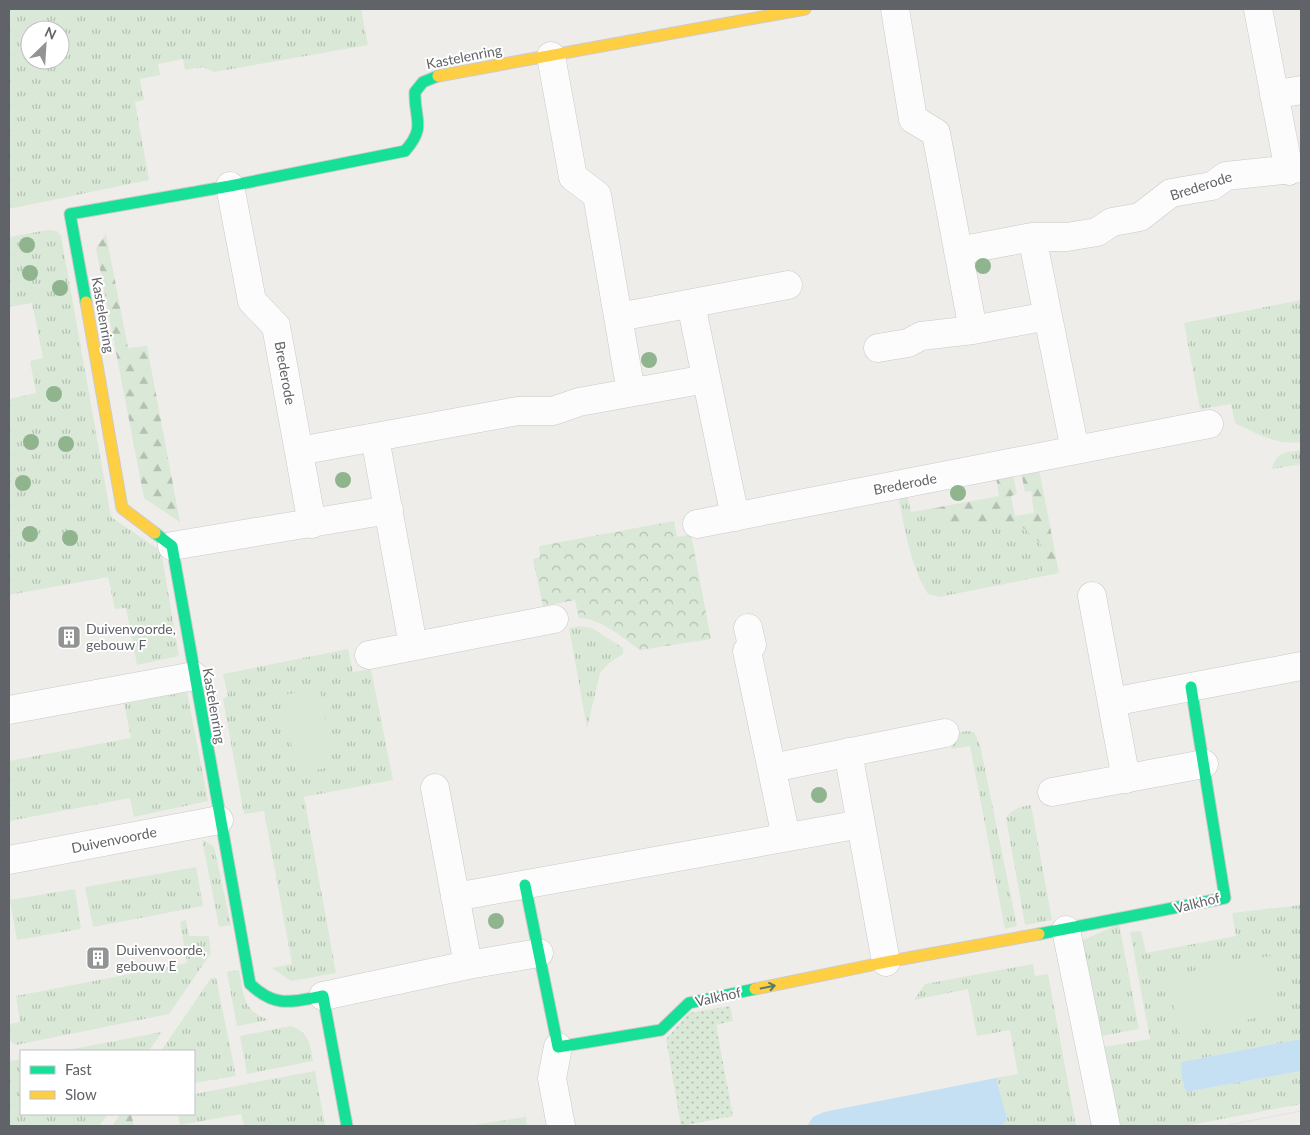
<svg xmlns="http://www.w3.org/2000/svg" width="1310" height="1135" viewBox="0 0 1310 1135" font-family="Lato,sans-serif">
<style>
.grass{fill:url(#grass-tufts);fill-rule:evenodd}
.forest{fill:url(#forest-firs)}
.park{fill:url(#park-crowns)}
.garden{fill:url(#garden-dots)}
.pitch{fill:#dae8d7}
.water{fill:#c4e0f2}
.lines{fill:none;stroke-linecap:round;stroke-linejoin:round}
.street-casing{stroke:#c9c9c9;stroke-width:29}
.fast-casing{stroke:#cccbcb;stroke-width:13}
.slow-casing{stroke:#cccbcb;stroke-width:13}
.street{stroke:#fdfcfc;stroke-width:28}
.fast{stroke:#16e098;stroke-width:11}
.slow{stroke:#ffcf43;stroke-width:11}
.tram{stroke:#e3e3e2;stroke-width:1}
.tree{fill:#8fb48e}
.oneway{stroke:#517c71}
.labels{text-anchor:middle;stroke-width:4;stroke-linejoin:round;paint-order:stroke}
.street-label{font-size:14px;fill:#606367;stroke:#fff}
.poi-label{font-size:14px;fill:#606367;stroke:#fff;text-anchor:start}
</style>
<defs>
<pattern id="grass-tufts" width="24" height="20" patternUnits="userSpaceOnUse" patternTransform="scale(1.25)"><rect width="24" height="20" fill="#dae8d7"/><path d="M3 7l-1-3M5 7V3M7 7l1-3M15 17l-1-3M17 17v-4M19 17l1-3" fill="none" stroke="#b4c0b2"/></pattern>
<pattern id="forest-firs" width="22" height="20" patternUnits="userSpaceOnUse" patternTransform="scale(1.25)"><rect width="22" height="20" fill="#dae8d7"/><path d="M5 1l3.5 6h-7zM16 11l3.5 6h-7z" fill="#b4c0b2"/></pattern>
<pattern id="park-crowns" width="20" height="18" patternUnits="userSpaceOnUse" patternTransform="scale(1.25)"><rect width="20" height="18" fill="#dae8d7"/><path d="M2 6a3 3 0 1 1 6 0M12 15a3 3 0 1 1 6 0" fill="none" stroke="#b4c0b2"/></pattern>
<pattern id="garden-dots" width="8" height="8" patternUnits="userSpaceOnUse" patternTransform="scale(1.25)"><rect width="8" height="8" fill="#dae8d7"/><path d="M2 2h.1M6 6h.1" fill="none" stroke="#b4c0b2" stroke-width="1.8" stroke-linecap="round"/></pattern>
</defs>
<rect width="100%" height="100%" fill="#efedea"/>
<path class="grass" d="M361 9 368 45 214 72 203 67 185 70 183 59 158 64 160 75 140 79 144 100 135 102 149 180 9 209V10ZM30 30H60V60H30Z
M48 230 57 231 61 236 111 517 161 551 179 656 137 665 126 608 115 609 108 577 9 595V399L36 393 30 361 43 358 32 303 9 307V237Z
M1301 300V442C1275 445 1258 434 1235 423L1231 404 1200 409 1184 323Z
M1301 450V464L1272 469C1277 451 1284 453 1301 450Z
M907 494 911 512 940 507 946 529 1006 523 1025 529 1041 544 1044 576 939 597 928 594C910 566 905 528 898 496Z
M580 626 592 628 623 648V654L609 663 600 673 587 728 569 628Z
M348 649 353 672 371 669 393 780 304 797 336 973 291 981 272 968 292 964 264 811 244 814 223 699 228 696 223 674Z
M187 692 208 801 134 817 130 798 9 821V761L131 738 124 704Z
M967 731 974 732 980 745 1017 926 1005 929 970 746 952 749 949 734Z
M1031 805 1052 920 1025 925 1006 818C1013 808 1020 807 1031 805Z
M202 839 214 847 231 925 219 927Z
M196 867 203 906 93 927 85 887Z
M75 889 81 929 17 940 10 900Z
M1301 905V1039L1181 1062 1186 1092 1301 1071V1104L1184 1126H1115L1099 1048 1150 1039 1130 932 1141 931 1146 953 1236 936 1232 913Z
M186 920 189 936H209L211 953 169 1014 16 1045 9 1040V1024L20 1022 16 996 187 963 180 922Z
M1119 924 1139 1029 1096 1037 1081 941Z
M1033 964 1035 976 1048 974 1076 1126H1002L1007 1119 996 1078 1018 1074 1010 1030 977 1036 968 989 914 1000 925 984Z
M239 970C244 996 242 1010 269 1020L237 1026 227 972Z
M211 978H216L236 1076 194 1083V1051H161Z
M291 1026C309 1033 310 1043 313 1061L247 1074 240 1036Z
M162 1032 149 1051H62Z
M21 1059V1114H108L99 1126H9V1061Z
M315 1071 325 1126H244L241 1114 180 1125 178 1114H194V1094Z
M526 1117 527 1126H466Z"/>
<path class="forest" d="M106 234 128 348 147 346 180 522 144 498 96 248Z
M1039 469 1059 573 1044 576 1041 544 1025 529 1006 523 946 529 940 507 999 496 996 477 1013 474 1017 494 1011 496 1015 516 1034 513 1031 491 1025 492 1021 472Z
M120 1114H131L134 1126H112Z"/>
<path class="park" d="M674 521 677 537 691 534 711 639 640 650C623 638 600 618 579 618L575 600 543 606 533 559 540 557 539 546Z"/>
<path class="garden" d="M730 1006 733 1021 716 1025 733 1116 681 1126 666 1039 689 1013Z"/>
<path class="pitch" d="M320 689 333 767 296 773 283 695Z
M1270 956 1281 1013 1179 1033 1167 976Z"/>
<path class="water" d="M1301 1039V1071L1186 1092 1182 1078 1181 1062Z
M996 1078 1007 1119 1002 1126H807L813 1117 824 1112Z"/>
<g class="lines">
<g class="street-casing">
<path id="street" d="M895 9 913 119 936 133 973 330
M1258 9 1289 171
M551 56 573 177 597 195 631 392
M1274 95 1301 90
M230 186 252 301 276 326 312 524
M1032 237 1075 450
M958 251 1032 237H1067L1097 232 1112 222 1140 217 1171 193 1212 186 1226 176 1301 168
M691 304 735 517
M619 317 788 285
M878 348 908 343 921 336 973 330 1048 316
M375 438 413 645
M299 451 518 411H553L579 402 706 379
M697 524 1209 424
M172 546 389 510
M1092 596 1126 779
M748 628 752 645 747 651 786 837
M369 655 554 619
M1112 702 1301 666
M9 710 194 676
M848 752 886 962
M772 768 945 733
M435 788 468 965
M1052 792 1204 764
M9 860 219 820
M455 897 861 824
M1066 930 1106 1126
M323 996 468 965 539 953
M558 1047 552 1078 561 1126"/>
</g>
<g class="fast-casing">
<path id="fast" d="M86 302 70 214 230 186 405 151C427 126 414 120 415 92L423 82 438 76
M155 533 172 546 250 984C275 1008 291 1002 323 996L347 1126
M525 885 558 1047 661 1030 689 1003 755 989
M1039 934 1225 898 1191 687"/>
</g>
<g class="slow-casing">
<path id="slow" d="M438 76 805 9
M86 302 122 508 155 533
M755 989 886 962 1039 934"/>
</g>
<use href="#street" class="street"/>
<use href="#fast" class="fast"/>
<use href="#slow" class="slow"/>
<path class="tram" d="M1223 1126 1301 1111"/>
</g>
<g class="tree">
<circle cx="27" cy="245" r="8"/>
<circle cx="983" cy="266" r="8"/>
<circle cx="30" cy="273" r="8"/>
<circle cx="60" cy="288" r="8"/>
<circle cx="649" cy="360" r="8"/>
<circle cx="54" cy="394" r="8"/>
<circle cx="31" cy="442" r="8"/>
<circle cx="66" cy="444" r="8"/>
<circle cx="343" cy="480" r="8"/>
<circle cx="23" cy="483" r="8"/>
<circle cx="958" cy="493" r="8"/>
<circle cx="30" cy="534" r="8"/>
<circle cx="70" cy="538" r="8"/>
<circle cx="819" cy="795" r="8"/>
<circle cx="496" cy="921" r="8"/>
</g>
<defs><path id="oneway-shaft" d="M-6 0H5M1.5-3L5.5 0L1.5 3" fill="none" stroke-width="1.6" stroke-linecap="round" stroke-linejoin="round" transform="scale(1.25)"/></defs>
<use class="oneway" href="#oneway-shaft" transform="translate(768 987) rotate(-12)"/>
<defs>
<g id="building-square" transform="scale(1.25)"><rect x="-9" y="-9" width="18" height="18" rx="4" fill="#929395" stroke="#fff"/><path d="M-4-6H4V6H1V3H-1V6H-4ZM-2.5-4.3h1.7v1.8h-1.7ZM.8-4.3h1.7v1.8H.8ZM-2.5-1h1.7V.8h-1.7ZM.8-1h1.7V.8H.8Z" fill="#fff"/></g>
</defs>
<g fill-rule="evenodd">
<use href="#building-square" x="69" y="637"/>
<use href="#building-square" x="98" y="958"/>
</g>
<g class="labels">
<g class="street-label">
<text transform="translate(464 57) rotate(-11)" y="5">Kastelenring</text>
<text transform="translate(1201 186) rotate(-18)" y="5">Brederode</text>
<text transform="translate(103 315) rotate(80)" y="5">Kastelenring</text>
<text transform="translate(285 373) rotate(80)" y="5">Brederode</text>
<text transform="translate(905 484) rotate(-11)" y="5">Brederode</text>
<text transform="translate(214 706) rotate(80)" y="5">Kastelenring</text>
<text transform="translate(114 840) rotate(-11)" y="5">Duivenvoorde</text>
<text transform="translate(1197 903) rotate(-14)" y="5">Valkhof</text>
<text transform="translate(718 997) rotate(-12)" y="5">Valkhof</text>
</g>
<g class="poi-label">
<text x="86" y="634">Duivenvoorde,<tspan x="86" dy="16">gebouw F</tspan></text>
<text x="116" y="955">Duivenvoorde,<tspan x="116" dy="16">gebouw E</tspan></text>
</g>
</g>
<rect width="1310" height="1135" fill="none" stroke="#606367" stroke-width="20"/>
<rect x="20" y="1050" width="175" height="65" fill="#ffffff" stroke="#bfc1c2"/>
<rect x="30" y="1066" width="25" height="8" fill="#16e098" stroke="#bfc1c2"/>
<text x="65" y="1075" font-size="15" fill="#606367">Fast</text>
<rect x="30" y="1091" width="25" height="8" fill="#ffcf43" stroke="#bfc1c2"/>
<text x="65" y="1100" font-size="15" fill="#606367">Slow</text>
<g transform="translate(45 45) rotate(25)"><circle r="24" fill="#ffffff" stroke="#bfc1c2"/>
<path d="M0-4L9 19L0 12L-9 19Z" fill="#929395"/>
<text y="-8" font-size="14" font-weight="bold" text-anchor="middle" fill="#606367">N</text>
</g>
</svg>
